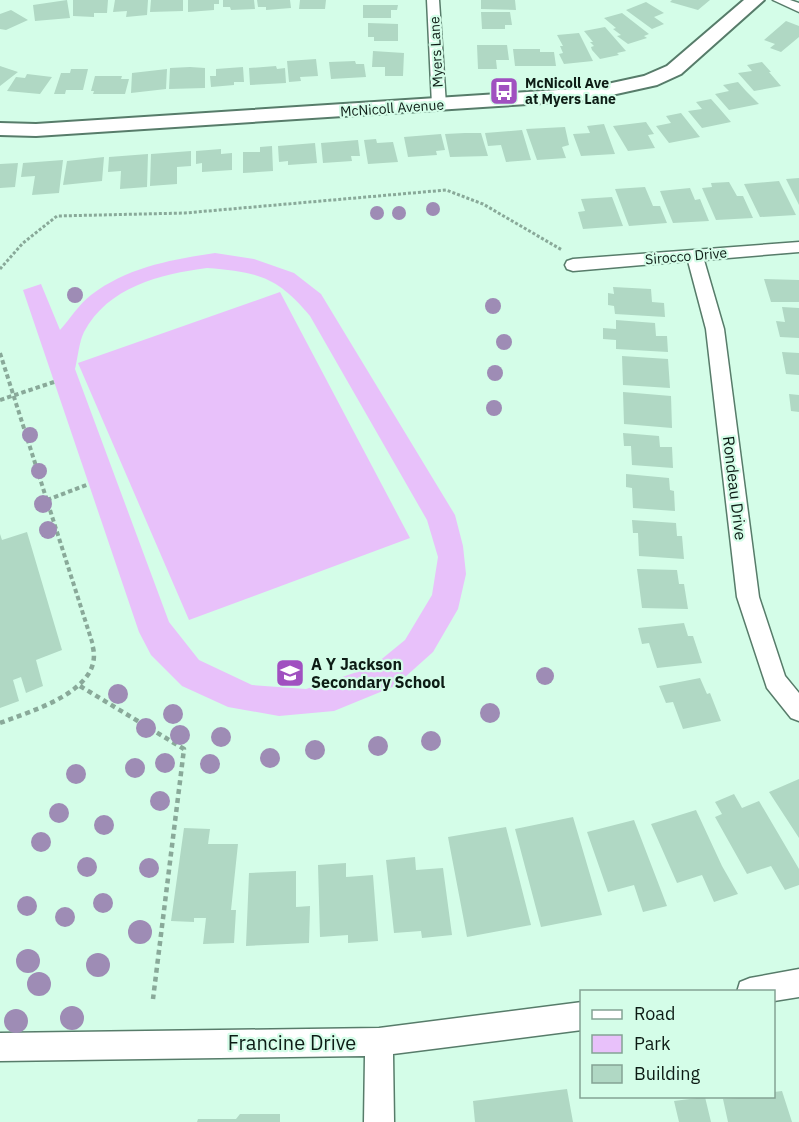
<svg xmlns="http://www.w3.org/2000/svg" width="799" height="1122" viewBox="0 0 799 1122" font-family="'IBM Plex Sans',sans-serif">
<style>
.green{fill:#e8c1fa;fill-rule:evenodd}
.building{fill:#b0d8c4}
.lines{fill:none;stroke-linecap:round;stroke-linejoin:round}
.street-casing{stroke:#577c6a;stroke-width:3}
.secondary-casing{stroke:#577c6a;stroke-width:4}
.path-far2{stroke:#89a999;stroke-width:3;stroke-dasharray:3 2;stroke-linecap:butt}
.path-far1{stroke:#89a999;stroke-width:4;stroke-dasharray:4.5 3;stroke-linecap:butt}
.path{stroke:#89a999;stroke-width:4.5;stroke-dasharray:5 4;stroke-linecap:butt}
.street{fill:#fff;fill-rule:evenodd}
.secondary{fill:#fff;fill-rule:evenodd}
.tree{fill:#9e8cb5}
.labels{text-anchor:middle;stroke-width:4.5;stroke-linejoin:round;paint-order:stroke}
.far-street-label{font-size:14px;fill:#0d1c15;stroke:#d4fde8}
.far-poi-label{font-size:14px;font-weight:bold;fill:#0d1c15;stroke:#d4fde8;text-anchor:start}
.street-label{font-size:16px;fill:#0d1c15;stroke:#d4fde8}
.poi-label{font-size:16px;font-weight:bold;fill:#0d1c15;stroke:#d4fde8;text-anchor:start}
.near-street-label{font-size:20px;fill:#0d1c15;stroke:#d4fde8}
</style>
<rect width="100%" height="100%" fill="#d4fde8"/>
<path class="green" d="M215 253 254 259 294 273 321 294 455 515 463 546 466 574 458 609 433 652 395 686 334 711 279 716 228 707 182 686 151 655 139 632 23 290 41 284 60 330C70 319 79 304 91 295 128 267 170 260 215 253ZM207 268C257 272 277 276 310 316L427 520 438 557 432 595 405 640 372 667 306 689 252 685 199 660 169 622 75 369C78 357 79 342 84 332 108 287 160 274 207 268Z
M280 292 410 538 189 620 78 363Z"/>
<path class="building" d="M67 0 70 18 35 21 33 5Z
M73 0H108L107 13H94V17L73 16Z
M115 0H148L147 15 126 17 127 11 113 12Z
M151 0H183V11L150 12Z
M188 0H219V4H214V10L188 12Z
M223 0H254L255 9 231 10 230 7H223Z
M257 0H290L291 8 266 10V7H258Z
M300 0H326L325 9H299Z
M481 0H515L516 10 481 9Z
M672 0H710L698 10 670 2Z
M646 2 664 13 654 17 664 24 652 29 626 10Z
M363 5H398L397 10H391V18H363Z
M11 10 28 20 6 30 0 29V14Z
M481 12H510L512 25H505V29H482Z
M622 13 649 34 644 36 647 38 628 44 617 36 621 35 613 29 616 28 604 18Z
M786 21 799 26V37L781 52 770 48 775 44 764 40Z
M368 23 398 24V41H374V37H368Z
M605 27 626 51 617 53 619 55 600 59 592 50 591 47 594 46 590 42H593L584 31Z
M579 33 593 61 564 64 559 54 563 53 560 46H563L557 35Z
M477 45H507L509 60H496L497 69H478Z
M513 49H540V52H554L556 66H515Z
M373 51 404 53 403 76H385V67H372Z
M316 59 318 76 300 77 301 81 289 82 287 61Z
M355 61 356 64H364L366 77 331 79 329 62Z
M762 62 771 72H769L781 86 754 91 738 73 752 71 747 65Z
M0 66 18 72 0 86Z
M276 66 277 69 285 68 286 83 250 85 249 68Z
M190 67 205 68V88L169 89 170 68Z
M243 67 244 82H234V85L211 87 210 76H216V69Z
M71 69H88L83 90H66L65 94H54L61 73H70Z
M167 69 166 89 131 93 132 73Z
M27 74 52 77 40 94 7 91 16 77 25 78Z
M95 76H122L121 79H129L125 94H93L94 91H91Z
M738 82 746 91 759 104 729 110 715 94 729 91 723 85Z
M711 99 719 108 731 122 702 128 688 111 702 109 696 102Z
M681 113 700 137 669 143 656 126 671 123 666 116Z
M646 122 654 134 648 135 655 148 628 151 613 126Z
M604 124 615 154 581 156 573 134 590 133 587 126Z
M565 127 569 145 562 147 566 158 537 160 526 129Z
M522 130 531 160 506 162 501 145 488 146 485 133Z
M465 133H481L488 156 450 157 445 134Z
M441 134 445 150 436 151 437 155 408 157 404 137Z
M376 139 377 143 393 142 398 162 368 164 364 140Z
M358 140 360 156H351L352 161 323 163 321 143Z
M315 143 317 163 288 165V161L279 162 278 146Z
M272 146 273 171 243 173V152H260V147Z
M221 149V154L232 153V170L202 172V163L196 164V151Z
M191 151V166L177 167V184L150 186 151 154Z
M148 154 147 187 120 189 121 171 108 172 109 157Z
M104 157 102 181 63 185 67 161Z
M63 160 59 193 32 195 35 176 21 177 23 163Z
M18 163 15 187 0 188V164Z
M799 178V205L786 179Z
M779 181 796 215 760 217 744 184Z
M729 182 737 196H743L753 218 716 220 702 188 712 187 711 183Z
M645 187 653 206H660L667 223 629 226 615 189Z
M690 188 695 200 700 199 709 221 673 223 660 191Z
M612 197 623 226 583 229 578 212 585 211 581 199Z
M764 279 799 280V302H771Z
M613 287 651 289 652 302 664 303 665 317 615 314 614 306 608 305V293L614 294Z
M782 307 799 308V338L780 337 776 321 785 322Z
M616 320 655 323 656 336H667L668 352 616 349V340L603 339V328L616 329Z
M782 352 799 353V375L786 374Z
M622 356 668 359 670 388 623 385Z
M623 392 671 396 672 428 624 424Z
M789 394 799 395V412L791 411Z
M623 433 659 436 660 447H672L673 468 632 465 631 446H624Z
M626 474 669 478 670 490 674 491 675 511 633 508 632 488 626 487Z
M632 520 676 523 677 536H682L684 559 639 556 638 533H633Z
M27 532 62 650 36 660 43 686 26 693 21 677 13 680 19 701 0 708V534L2 540Z
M637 569 677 570 679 584H684L688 609 642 608Z
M684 623 688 636H693L702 663 657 668 649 643 642 644 638 628Z
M700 678 707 694 710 693 721 721 683 729 673 702 666 703 659 686Z
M799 779V838L769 792Z
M734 794 742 808 759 801 799 869V885L785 890 771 866 747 874 715 817 722 814 715 802Z
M696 810 722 866 738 894 714 902 702 875 677 883 651 824Z
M573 817 602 915 541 927 515 829Z
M634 820 667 906 643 912 634 885 608 892 587 832Z
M506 827 531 925 467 937 448 837Z
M184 828 210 829 208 844H238L231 910H236L234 943 203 944 206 918H194V922L171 921Z
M415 857 416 870 443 868 452 935 422 938 421 931 394 933 386 860Z
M346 863V877L373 875 378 941 348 943V935L320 937 318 865Z
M296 871V907L310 906 309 943 246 946 249 873Z
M567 1089 573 1122H475L473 1101Z
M782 1091 792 1122H728L723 1099 774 1096V1092Z
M705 1097 711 1122H679L674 1101Z
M240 1114H280V1122H197L198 1119H236Z"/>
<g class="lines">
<g class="street-casing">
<path id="street" d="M427 0H439L446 105 439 109 432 105Z
M773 0H790L799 3V12Z
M799 242V252L704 260 724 329 759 597 785 676 799 693V721L791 718 767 688 737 597 706 329 688 261 573 271 567 269 565 265 567 261 573 259Z
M799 969V997L774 1001V992H737L740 982 750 978Z
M582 1002V1030L393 1054 394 1122H364L365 1056 0 1061V1033L379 1028Z"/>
</g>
<g class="secondary-casing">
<path id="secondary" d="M744 0H764L681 74 657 85 589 100 36 136 0 135V123L36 124 589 88 644 76 667 66Z"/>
</g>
<path class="path-far2" d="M0 269 23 243 57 216 185 213 446 190 483 204 562 250"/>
<path class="path-far1" d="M0 353 93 645
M0 400 54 382
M47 500 89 484"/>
<path class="path" d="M80 686 184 749 153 999
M0 723C31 711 107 690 92 644"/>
<use href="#street" class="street"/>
<use href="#secondary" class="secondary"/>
</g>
<g class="tree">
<circle cx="433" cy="209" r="7"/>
<circle cx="377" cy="213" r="7"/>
<circle cx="399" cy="213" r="7"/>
<circle cx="75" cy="295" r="8"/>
<circle cx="493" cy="306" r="8"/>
<circle cx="504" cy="342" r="8"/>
<circle cx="495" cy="373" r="8"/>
<circle cx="494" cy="408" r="8"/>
<circle cx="30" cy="435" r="8"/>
<circle cx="39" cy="471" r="8"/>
<circle cx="43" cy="504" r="9"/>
<circle cx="48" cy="530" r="9"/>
<circle cx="545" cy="676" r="9"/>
<circle cx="118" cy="694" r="10"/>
<circle cx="490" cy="713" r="10"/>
<circle cx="173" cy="714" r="10"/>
<circle cx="146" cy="728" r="10"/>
<circle cx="180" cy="735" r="10"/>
<circle cx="221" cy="737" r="10"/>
<circle cx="431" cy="741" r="10"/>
<circle cx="378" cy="746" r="10"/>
<circle cx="315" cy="750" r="10"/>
<circle cx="270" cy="758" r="10"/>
<circle cx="165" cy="763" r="10"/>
<circle cx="210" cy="764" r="10"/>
<circle cx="135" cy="768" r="10"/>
<circle cx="76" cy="774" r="10"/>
<circle cx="160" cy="801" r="10"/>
<circle cx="59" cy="813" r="10"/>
<circle cx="104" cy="825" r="10"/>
<circle cx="41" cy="842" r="10"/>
<circle cx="87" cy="867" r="10"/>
<circle cx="149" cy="868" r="10"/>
<circle cx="103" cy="903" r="10"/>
<circle cx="27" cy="906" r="10"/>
<circle cx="65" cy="917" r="10"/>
<circle cx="140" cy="932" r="12"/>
<circle cx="28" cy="961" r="12"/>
<circle cx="98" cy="965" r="12"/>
<circle cx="39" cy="984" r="12"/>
<circle cx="72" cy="1018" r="12"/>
<circle cx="16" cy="1021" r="12"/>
</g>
<defs>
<g id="bus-square" transform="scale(1.5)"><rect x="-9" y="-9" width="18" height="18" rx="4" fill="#a050c0" stroke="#d4fde8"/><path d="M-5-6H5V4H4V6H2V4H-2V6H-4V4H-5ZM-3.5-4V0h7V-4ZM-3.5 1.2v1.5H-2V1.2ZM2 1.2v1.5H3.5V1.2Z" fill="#fff"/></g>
<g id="school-square" transform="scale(1.5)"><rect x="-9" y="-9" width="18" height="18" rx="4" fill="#a050c0" stroke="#d4fde8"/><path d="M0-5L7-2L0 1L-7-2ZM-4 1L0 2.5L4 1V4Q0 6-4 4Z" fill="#fff"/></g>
</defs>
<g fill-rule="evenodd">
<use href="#bus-square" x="504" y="91"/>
<use href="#school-square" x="290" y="673"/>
</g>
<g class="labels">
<g class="far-street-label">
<text transform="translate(436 52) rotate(-93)" y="5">Myers Lane</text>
<text transform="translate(392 108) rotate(-4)" y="5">McNicoll Avenue</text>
<text transform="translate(686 256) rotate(-5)" y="5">Sirocco Drive</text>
</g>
<g class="far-poi-label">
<text x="525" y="88">McNicoll Ave<tspan x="525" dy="16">at Myers Lane</tspan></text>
</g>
<g class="street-label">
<text transform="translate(735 488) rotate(83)" y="6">Rondeau Drive</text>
</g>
<g class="poi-label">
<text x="311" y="670">A Y Jackson<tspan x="311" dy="18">Secondary School</tspan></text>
</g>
<g class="near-street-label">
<text x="292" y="1050">Francine Drive</text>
</g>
</g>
<rect x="580" y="990" width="195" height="108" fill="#d4fde8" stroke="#84a394" stroke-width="1.5"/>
<rect x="592" y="1010" width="30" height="9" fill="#ffffff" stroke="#84a394" stroke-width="1.5"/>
<text x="634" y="1020" font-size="18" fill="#0d1c15">Road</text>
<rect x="592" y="1035" width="30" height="18" fill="#e8c1fa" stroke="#84a394" stroke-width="1.5"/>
<text x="634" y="1050" font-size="18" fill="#0d1c15">Park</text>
<rect x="592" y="1065" width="30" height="18" fill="#b0d8c4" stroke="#84a394" stroke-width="1.5"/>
<text x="634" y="1080" font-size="18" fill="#0d1c15">Building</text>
</svg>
